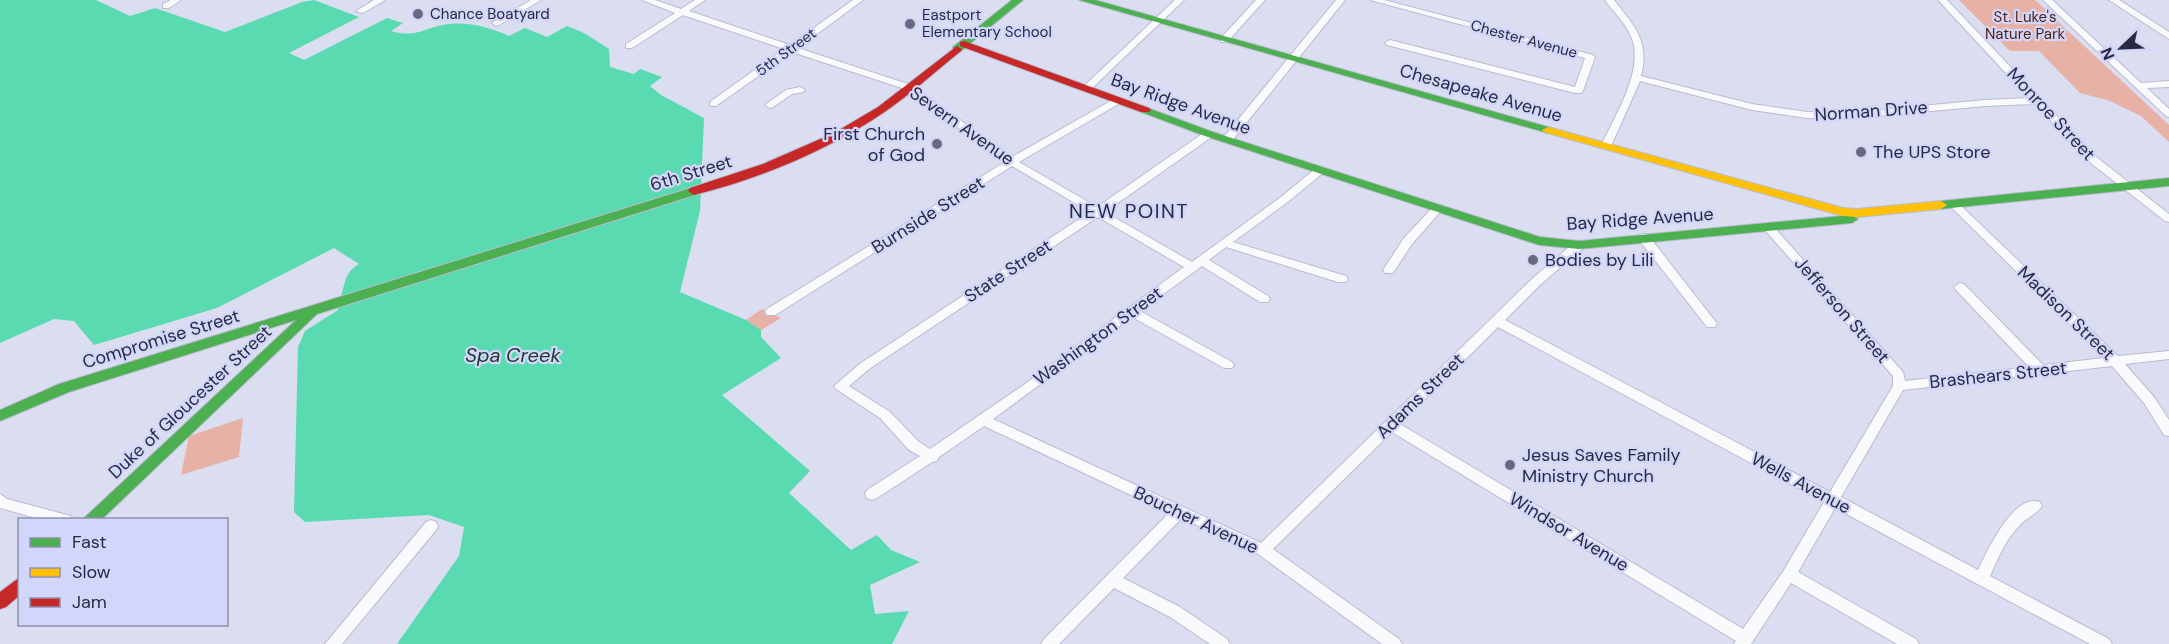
<svg xmlns="http://www.w3.org/2000/svg" width="2169" height="644" viewBox="0 0 2169 644" font-family="'DM Sans',sans-serif">
<style>
.green{fill:#e8b1a6}
.water{fill:#5adab0}
.lines{fill:none;stroke-linecap:round;stroke-linejoin:round}
.street-casing{stroke:#b9bbd0;stroke-width:2}
.fast-casing{stroke:#b9bbd0;stroke-width:2}
.slow-casing{stroke:#b9bbd0;stroke-width:2}
.jam-casing{stroke:#b9bbd0;stroke-width:2}
.street{fill:#fafafd;fill-rule:evenodd}
.fast{fill:#4caf50;fill-rule:evenodd}
.slow{fill:#ffc107;fill-rule:evenodd}
.jam{fill:#c62828;fill-rule:evenodd}
.poi-dot{fill:#67697f;stroke:#d2d6fa;stroke-width:2}
.labels{text-anchor:middle;stroke-width:4.5;stroke-linejoin:round;paint-order:stroke}
.far-poi-label{font-size:15px;fill:#282a41;stroke:#d2d6fa;text-anchor:start}
.far-park-label{font-size:15px;fill:#4f1e0a;stroke:#d2d6fa}
.far-street-label{font-size:15px;fill:#282a41;stroke:#d2d6fa}
.street-label{font-size:18px;fill:#282a41;stroke:#d2d6fa}
.poi-label{font-size:18px;fill:#282a41;stroke:#d2d6fa;text-anchor:start}
.neighbourhood-label{font-size:20px;letter-spacing:1.5px;fill:#282a41;stroke:#d2d6fa}
.water-label{font-size:20px;font-style:italic;fill:#1f382b;stroke:#d2d6fa}
</style>
<rect width="100%" height="100%" fill="#dbddf1"/>
<path class="green" d="M1959 0H2035L2169 125V142L2141 116 2110 101 2080 93 2039 51H2010Z
M762 309 781 318 761 330 746 320Z
M243 418 239 457 181 475 189 436Z"/>
<path class="water" d="M0 0H96L130 16 155 8 225 32 302 2 314 0 359 17 289 53 304 60 387 18 403 23 391 31C419 39 425 26 450 24 471 22 490 28 509 36L525 28 547 37 567 26 584 33 609 49 610 67 634 74 640 69 662 77 650 86 661 95 704 118 700 211 680 292 746 320 761 330V337L781 358 722 395 810 471 789 493 851 550 877 535 891 550 920 562 870 585 875 614 909 611 892 644H397L459 556 464 527 429 515 305 522 294 512 298 347 305 331 338 310 337 298 341 296C346 281 345 272 359 264L334 248 217 308 94 345 74 321 54 319 0 343Z"/>
<g class="lines">
<g class="street-casing">
<path id="street" d="M171 0H181L169 8H163V4Z
M374 0H385L363 13 356 11Z
M531 0H541L499 25 496 26 492 23Z
M642 0H655L681 9 695 0H705L689 11 790 45 853 0H863L798 48 911 85 1012 157 1114 99H1120V103L1019 162 1097 207 1205 132H1213V136L1105 212 1192 262 1281 197 1315 169H1323L1324 171 1323 173 1289 201 1233 242 1346 276 1348 279 1346 282H1338L1226 247 1209 260 1268 296 1270 299 1268 302H1260L1202 266 1140 311 1232 362 1234 365 1232 368H1224L1132 317 993 419 1261 543 1533 278 1575 242 1579 241 1585 245 1583 248 1541 284 1505 320 1830 492 1893 386V376L1764 229 1762 227 1764 225H1772L1903 372 1905 381 2029 367 1956 290 1954 287 1960 283 1964 284 2043 365 2104 358 1947 203 1948 201H1956L2118 356 2169 351V359L2125 364 2154 397 2169 420V436L2164 435 2144 403 2112 366 1903 390 1841 497 1978 570C1987 552 2013 493 2040 502L2042 506C2037 514 2026 518 2020 525 2006 539 1998 558 1990 576L2109 639 2112 644H2090L1835 508 1798 572 1916 639 1919 644H1897L1791 583 1751 644H1734L1736 641 1392 432 1273 549 1399 639 1402 644H1382L1258 554 1182 518 1123 578 1180 607 1227 639 1230 644H1210L1170 617 1114 588 1059 644H1041L1044 639 1169 513 984 426 939 457 937 461 932 462 877 498 872 500 867 498 865 494 867 490 920 456 909 450 880 418 836 389 834 386 861 363 1090 212 1012 166 775 315H767L765 312 767 309 1005 162 905 89 792 52 716 106H710V102L784 49 683 15 632 48H626V44L675 13ZM1098 217 1184 267 1025 384 930 449 919 442 890 412 849 386 869 369ZM1498 327 1824 502 1784 570 1743 629 1400 424Z
M1175 0H1184L1089 91H1083V87Z
M1256 0H1265L1227 42H1221V38Z
M1336 0H1345L1231 142H1223V138Z
M1370 0H1384L1593 55 1595 57 1583 91 1581 93H1575L1387 45 1385 43 1390 40 1575 87 1585 58Z
M1605 0H1614C1634 26 1650 40 1641 76L1752 104 1807 112 1846 113 1985 100 2029 98 1938 0H1947L2095 156 2169 214V222L2165 221 2087 160 2035 104 1985 106 1846 119 1807 118 1752 110 1640 81 1611 146 1610 148H1602L1601 146C1614 117 1642 74 1633 42 1629 26 1614 13 1605 0Z
M2043 0H2052L2141 83 2169 81V87L2147 88 2169 109V117L2166 116Z
M2109 0H2119L2169 32V39Z
M800 87 805 90 803 92 792 94 773 107 770 108 765 105 786 90Z
M1437 206 1441 207 1442 209 1441 211 1412 244 1393 273H1385L1383 270 1404 238 1433 207Z
M1644 234 1648 235 1715 321 1717 324 1715 327H1707L1640 241 1638 238 1640 235Z
M0 494 7 499 71 516 73 520H43L0 508Z
M431 520 436 522 438 526 436 530 342 644H325L426 522Z"/>
</g>
<g class="fast-casing">
<path id="fast" d="M1012 0H1023L961 51H953V47Z
M1079 0H1095L1552 128 1554 130 1548 133 1544 132Z
M1145 107 1213 132 1540 237 1579 241 1852 215 1858 219 1852 223 1579 249 1539 245 1205 136 1141 112 1139 110Z
M2169 178V186L1941 209 1935 205 1941 201Z
M694 187 698 188 700 191 698 194 317 314 101 520H82L296 320 69 392 0 421V410L59 384Z"/>
</g>
<g class="slow-casing">
<path id="slow" d="M1548 127 1843 208 1857 209 1941 201 1947 205 1941 209 1857 217 1843 216 1544 132 1542 130Z"/>
</g>
<g class="jam-casing">
<path id="jam" d="M964 41 1149 108 1151 110 1149 112H1141L960 46V42Z
M957 46 962 49 961 51C936 71 912 93 886 111 829 150 761 178 694 195L688 191 690 188 763 164 834 133 878 107Z
M20 577V595L6 607 0 609V592Z"/>
</g>
<use href="#street" class="street"/>
<use href="#fast" class="fast"/>
<use href="#slow" class="slow"/>
<use href="#jam" class="jam"/>
</g>
<g class="poi-dot">
<circle cx="418" cy="14" r="6"/>
<circle cx="910" cy="24" r="6"/>
<circle cx="937" cy="144" r="6"/>
<circle cx="1861" cy="152" r="6"/>
<circle cx="1533" cy="260" r="6"/>
<circle cx="1510" cy="465" r="6"/>
</g>
<g class="labels">
<g class="far-poi-label">
<text x="430" y="19">Chance Boatyard</text>
<text x="922" y="20">Eastport<tspan x="922" dy="17">Elementary School</tspan></text>
</g>
<g class="far-park-label">
<text x="2025" y="22">St. Luke's<tspan x="2025" dy="17">Nature Park</tspan></text>
</g>
<g class="far-street-label">
<text transform="translate(1524 39) rotate(15)" y="5">Chester Avenue</text>
<text transform="translate(786 52) rotate(-36)" y="5">5th Street</text>
</g>
<g class="street-label">
<text transform="translate(1481 93) rotate(16)" y="6">Chesapeake Avenue</text>
<text transform="translate(1181 104) rotate(20)" y="6">Bay Ridge Avenue</text>
<text transform="translate(1871 111) rotate(-4)" y="6">Norman Drive</text>
<text transform="translate(2051 114) rotate(47)" y="6">Monroe Street</text>
<text transform="translate(962 126) rotate(35)" y="6">Severn Avenue</text>
<text transform="translate(691 173) rotate(-17)" y="6">6th Street</text>
<text transform="translate(928 215) rotate(-32)" y="6">Burnside Street</text>
<text transform="translate(1640 219) rotate(-4)" y="6">Bay Ridge Avenue</text>
<text transform="translate(1008 271) rotate(-33)" y="6">State Street</text>
<text transform="translate(1842 310) rotate(49)" y="6">Jefferson Street</text>
<text transform="translate(2066 313) rotate(44)" y="6">Madison Street</text>
<text transform="translate(1098 336) rotate(-36)" y="6">Washington Street</text>
<text transform="translate(161 339) rotate(-17)" y="6">Compromise Street</text>
<text transform="translate(1998 375) rotate(-6)" y="6">Brashears Street</text>
<text transform="translate(1420 396) rotate(-44)" y="6">Adams Street</text>
<text transform="translate(190 402) rotate(-43)" y="6">Duke of Gloucester Street</text>
<text transform="translate(1801 483) rotate(28)" y="6">Wells Avenue</text>
<text transform="translate(1196 520) rotate(25)" y="6">Boucher Avenue</text>
<text transform="translate(1569 532) rotate(31)" y="6">Windsor Avenue</text>
</g>
<g class="poi-label">
<text x="925" y="140" text-anchor="end">First Church<tspan x="925" dy="21">of God</tspan></text>
<text x="1873" y="158">The UPS Store</text>
<text x="1545" y="266">Bodies by Lili</text>
<text x="1522" y="461">Jesus Saves Family<tspan x="1522" dy="21">Ministry Church</tspan></text>
</g>
<g class="neighbourhood-label">
<text x="1129" y="218">NEW POINT</text>
</g>
<g class="water-label">
<text x="513" y="362">Spa Creek</text>
</g>
</g>
<rect x="18" y="518" width="210" height="108" fill="#d2d6fa" stroke="#8e91b0" stroke-width="1.5"/>
<rect x="30" y="538" width="30" height="9" fill="#4caf50" stroke="#8e91b0" stroke-width="1.5"/>
<text x="72" y="548" font-size="18" fill="#282a41">Fast</text>
<rect x="30" y="568" width="30" height="9" fill="#ffc107" stroke="#8e91b0" stroke-width="1.5"/>
<text x="72" y="578" font-size="18" fill="#282a41">Slow</text>
<rect x="30" y="598" width="30" height="9" fill="#c62828" stroke="#8e91b0" stroke-width="1.5"/>
<text x="72" y="608" font-size="18" fill="#282a41">Jam</text>
<g transform="translate(2121 48) rotate(247)" stroke="#d2d6fa" stroke-width="4.5" paint-order="stroke">
<path d="M0-4.5L10 22L0 15L-10 22Z" fill="#282a41"/>
<text y="-9" font-size="16" font-weight="bold" text-anchor="middle" fill="#282a41">N</text>
</g>
</svg>
